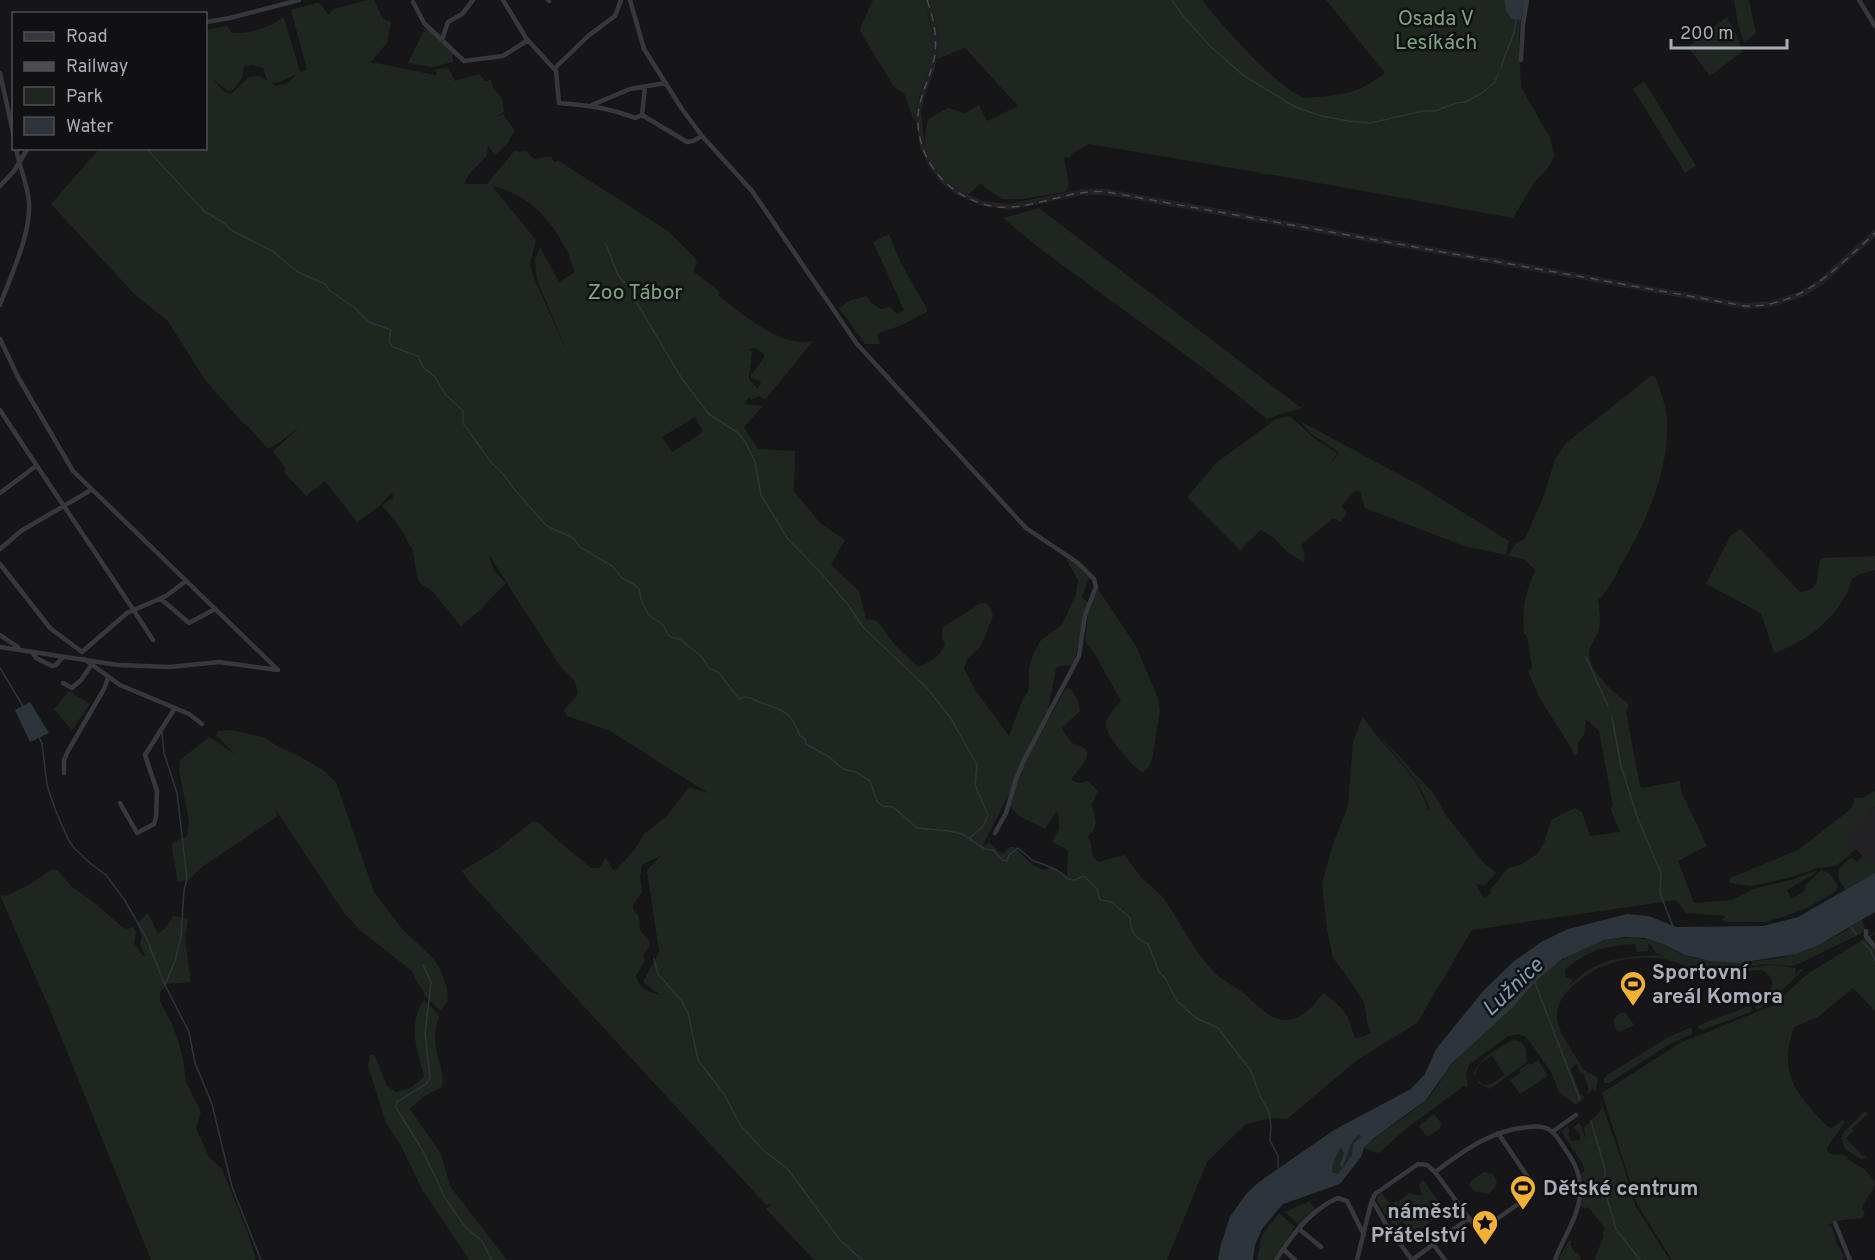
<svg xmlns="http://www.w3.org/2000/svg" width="1875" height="1260" viewBox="0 0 1875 1260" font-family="Overpass,sans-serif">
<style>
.built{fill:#222225}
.green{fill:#1e261f;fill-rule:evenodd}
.water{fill:#2c353c;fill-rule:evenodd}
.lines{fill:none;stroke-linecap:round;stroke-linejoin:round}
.stream{stroke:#2c353c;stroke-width:1.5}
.minor{stroke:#37383d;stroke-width:4.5}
.rail{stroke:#4a4c52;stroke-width:1.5;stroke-dasharray:8 6;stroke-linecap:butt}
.labels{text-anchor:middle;stroke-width:5;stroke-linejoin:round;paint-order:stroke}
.park-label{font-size:21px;fill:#7fa381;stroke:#111113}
.poi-label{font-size:21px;font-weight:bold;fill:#a8adb8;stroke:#111113;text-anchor:start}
.water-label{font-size:22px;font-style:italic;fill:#7f9bb3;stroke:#111113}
</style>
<rect width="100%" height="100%" fill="#161618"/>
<path class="built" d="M924 0H930L939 37 935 68 924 98 921 113 925 146 932 161 946 180 960 191 983 201 1009 204 1083 189H1108L1745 303 1771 301 1801 291 1817 281 1875 229V237L1821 286 1804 296 1772 307 1745 309 1107 195H1083L1010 210 982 206 957 195 942 184 927 164 920 147 915 113 931 58V23Z
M1875 807V863L1871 865 1844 837Z"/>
<path class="green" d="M368 0H374L383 19 391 22 387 43 371 62 435 75 437 74 435 70 448 67 455 81 479 74 485 81 491 80 493 88 502 98 504 111 497 117 503 114 515 131 509 139V142L495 155 488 146 487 156 469 174 464 184H487L515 150 520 152 526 151 534 159 551 156 554 162 559 161 668 231 695 258 697 263 693 271 720 292 718 295C741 313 782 349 813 341L765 400 759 396 751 400 749 398 744 404 763 406 744 427 758 449 795 451 794 491 820 523 845 540 831 565 859 591 866 619 877 621 896 646 918 667C929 663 940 656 945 645L942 638V628L981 603H986L991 608 993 616 981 646 967 659 964 668 976 691 1009 736 1022 701 1029 690V669L1033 654 1041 640 1062 625 1076 594 1078 580 1066 559 1073 561 1090 575 1082 597 1088 603 1074 665 1059 666 1056 668 1048 712 1030 752 1065 690 1067 688 1071 689 1078 700 1080 711 1062 728C1064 733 1069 741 1074 744 1079 747 1088 746 1087 755 1086 763 1075 773 1071 780L1079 783 1088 781 1098 791 1092 804C1094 818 1101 825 1087 837L1090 840 1093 857 1098 862 1125 855C1130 862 1135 870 1141 877 1150 886 1158 890 1167 903 1182 926 1194 950 1213 971 1222 981 1236 986 1246 995 1257 1005 1272 1022 1288 1020 1304 1018 1314 1005 1323 993 1333 1000 1343 1008 1348 1018 1351 1024 1352 1031 1355 1038L1363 1037 1371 1032 1368 1026 1364 1002 1349 979 1333 958 1327 929 1322 884 1332 847 1348 806 1353 741 1363 717C1383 748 1418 772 1427 808L1430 810C1421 780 1396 757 1377 733L1435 795 1445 814 1484 863 1496 873 1484 886 1476 884 1484 898 1491 894 1490 890 1508 868 1520 865 1537 854 1544 843 1551 820 1575 808 1582 812 1590 836 1620 832 1610 808 1613 807 1599 731 1586 719 1584 735 1578 743V754L1574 756 1572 749 1540 699 1528 671 1532 668 1527 636 1524 633C1522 605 1525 596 1535 570L1524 559 1508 556 1516 543 1525 539 1544 495 1555 459 1566 443 1652 375 1656 378C1660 391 1666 405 1667 418 1670 469 1647 519 1623 562 1615 575 1609 591 1598 600 1600 611 1601 622 1598 633 1595 640 1589 646 1589 654 1589 671 1616 695 1629 704L1626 712 1640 786 1642 788 1680 781 1681 791 1707 846 1678 861 1694 903 1732 900 1753 889 1795 879 1817 870 1810 878 1809 877 1787 890 1792 899 1805 890V886L1821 870 1829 873 1838 886 1836 891 1807 908 1783 917 1765 922H1726L1721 920 1726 916 1686 913 1676 900 1472 930 1417 1023 1357 1060 1287 1119 1271 1118 1246 1124 1207 1162 1167 1260H814L766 1209 771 1204 766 1205 468 880 462 871 498 849 533 821 538 822 563 845 591 868H599L606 858 613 870 617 869 635 849 644 834 666 817 689 787 708 793 610 731 567 716 564 710 578 694 575 681 560 666 489 555 494 571 506 583 478 612 461 626 433 592 420 583 417 577 413 551 400 528 382 505 393 498 392 492 381 505 357 522 325 481 306 496 284 472 285 468 273 451 301 426 280 442 268 449 246 424H244L206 381 167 320 136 296 51 204 99 149 206 148V30L227 26 232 33C250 34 270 27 284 17L300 72 307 70 291 10 317 3 321 4 328 15 334 9ZM251 65 263 68 267 80 271 83 280 82 297 74 288 83 276 86 260 76 249 77 231 94 223 91 213 79 228 91 234 89 242 78 244 67ZM492 186C527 193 551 219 567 251 571 258 571 265 575 272L559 282 540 247 535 260 537 280 569 356 534 278 530 264 536 240ZM755 348 764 354V358L751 375V378L761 381 758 389 749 379 752 352 748 349ZM695 417 702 430 700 434 672 452 662 437ZM1019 774 1010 806 1019 816 1045 829 1056 812 1058 813 1059 829 1052 842 1068 850 1067 875 1051 866 1045 870 1034 866 1014 847H1010L1002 854 989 842 982 847ZM662 855 647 870 659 952 643 982 660 995C647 992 640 989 636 976L645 960 643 955 649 947V941L640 930 639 916 633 910V905L642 892 640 876 642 865Z
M873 0H924C931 22 936 42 930 64 924 84 915 102 915 123L904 93 894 87 860 31 861 26Z
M930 0H1202C1218 21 1283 95 1306 98 1341 95 1356 95 1385 73L1326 0H1504L1506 10 1517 20H1521L1519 34 1521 87 1551 140 1553 152 1555 155 1548 168 1533 184 1513 218 1274 175 1261 174 1256 172 1089 144 1071 154 1069 158 1064 157 1069 186 1065 192 1024 199H1002L980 184 968 195C949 187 924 161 925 139 925 133 927 126 928 119L948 108 965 113 979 105 987 121 1018 106 965 48 937 59 939 37Z
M1734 0H1749L1756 33 1744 43 1738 24Z
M1727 17 1738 38 1742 52 1710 76 1688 47Z
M425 28 452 50 453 62 432 67 408 63Z
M1644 81 1696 166 1685 173 1633 89Z
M1039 208 1300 407H1304L1267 419 1210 373 1039 248 1003 218Z
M889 234 900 261 927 309V312L902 325 877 334 880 344H865L839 308 851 300 867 296 871 303 881 309 890 307 897 314 904 310 873 242Z
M1290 416 1314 438 1337 453 1331 464 1339 452 1311 434 1300 421 1419 485 1509 541 1506 555 1464 546 1365 508 1360 492 1356 490 1341 506 1347 513 1341 522 1333 518 1301 545 1305 554 1304 563 1287 552 1273 537 1261 530 1246 544 1241 551 1187 497 1216 463 1276 419Z
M1741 529 1800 592C1824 591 1815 570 1821 558L1875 556V570L1860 574 1852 579C1842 615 1809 641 1774 653L1761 613 1706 584 1731 535Z
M1098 589 1136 646 1158 698 1160 710 1152 760 1148 768 1143 772C1133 769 1106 735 1106 725 1106 717 1116 707 1121 701L1092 649 1085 642 1088 611Z
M69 691 90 704 72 730 54 709Z
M231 730 264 737 277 746 299 756 323 770 336 782 374 892 403 930 432 957 440 969 447 988 448 1001 441 1011 424 995V992L417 983 413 972 361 931 344 913 273 806 278 816 205 865 196 872 190 880 177 882C177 868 172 857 172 843L187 836 189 821 179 771 180 760 209 737 235 754 216 735 218 731Z
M1875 791V807L1845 837 1856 849 1836 866 1817 868 1792 877 1751 886 1730 883V878L1798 850 1852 808 1855 798H1862Z
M1863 856 1871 864 1875 863V873L1846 890 1839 880 1838 870 1849 859 1853 858 1857 862Z
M52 869 58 871 71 886 96 904 121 926 127 929 133 927 136 932 134 943 143 956H145L140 943 142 936 137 924 148 913 158 934 167 926 173 916 188 919 185 939 191 982 167 984 160 992V1001L171 1022 178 1040 183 1059 186 1082 201 1112 196 1128 209 1157 222 1169 249 1236 256 1260H151L53 1017 0 895 6 896 32 883Z
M1862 920 1865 928 1860 934 1803 962 1792 966 1764 964 1723 972H1712L1694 965C1717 979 1737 969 1762 966 1772 964 1784 967 1795 968L1796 974 1800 969H1804L1772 1000 1758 1010 1756 1009 1754 1003C1768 995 1783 983 1762 970 1747 969 1732 978 1717 976 1696 974 1678 959 1655 958 1624 956 1598 964 1575 984 1564 993 1556 1004 1557 1019 1559 1032 1567 1042 1573 1052L1556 1026 1584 1070 1598 1078 1596 1092 1593 1089 1588 1094 1587 1092 1589 1090 1583 1072 1580 1073 1577 1064 1574 1065 1571 1069 1580 1093 1585 1097 1576 1105 1559 1092 1551 1072 1530 1042 1526 1037 1518 1034 1508 1036 1470 1064 1466 1073 1468 1087 1464 1086 1408 1127 1379 1153 1364 1148C1382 1130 1406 1118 1425 1101 1437 1091 1442 1075 1452 1064 1467 1044 1490 1028 1508 1011 1518 1002 1526 990 1536 981 1556 963 1580 945 1607 940 1626 936 1646 937 1665 945 1671 948 1678 953 1685 955 1714 966 1768 963 1798 953 1821 946 1842 933 1862 920ZM1635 944 1636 952 1648 951V944L1651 945 1656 954 1662 955C1636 956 1611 956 1587 971 1581 975 1575 981 1569 986L1573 980 1566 977 1565 970C1588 950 1605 946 1635 944Z
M1875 932V934L1870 937 1875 943V1011L1853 988 1818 1017 1794 1027C1778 1075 1796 1093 1827 1126L1832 1128 1843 1120 1845 1122 1827 1148V1151L1833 1155 1841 1154 1848 1157 1847 1159 1864 1169 1875 1181C1875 1192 1863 1199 1862 1210L1865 1212 1863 1218 1841 1220 1827 1225 1832 1227 1837 1244 1844 1256 1843 1260H1672L1637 1204 1602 1093 1680 1043 1774 1005 1806 975Z
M424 1000 439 1015C436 1027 434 1036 436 1048 438 1061 445 1074 442 1087L423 1097 410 1109 441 1154 450 1186 507 1260H469L423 1191 399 1142 386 1123 368 1066 370 1055 374 1054 387 1086 396 1092 410 1088 424 1077C417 1049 407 1026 424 1000Z
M1749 1006 1752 1009 1751 1012 1702 1030 1698 1028 1699 1025Z
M1625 1012 1634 1025 1619 1032 1615 1027 1614 1019 1619 1014Z
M1689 1028 1692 1029V1034L1668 1045 1609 1083H1604V1078L1609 1074 1667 1038Z
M1514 1040C1529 1043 1525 1052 1527 1062L1490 1089 1478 1083 1474 1073C1476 1062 1503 1043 1514 1040ZM1492 1056 1505 1075 1491 1084 1483 1085 1476 1078C1474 1067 1483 1061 1492 1056Z
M1538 1060 1548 1076 1520 1094 1510 1080 1521 1072 1519 1070 1529 1063 1531 1065Z
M1600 1099 1622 1161 1636 1207 1670 1260H1594L1604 1236 1602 1234 1605 1228 1588 1207 1585 1209 1581 1205 1583 1185 1581 1173 1584 1172 1583 1165 1561 1131 1567 1126 1570 1130 1568 1134 1572 1141 1580 1140V1135L1573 1127 1580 1123 1586 1140 1584 1127 1597 1115 1602 1107Z
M1865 1111 1868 1114 1852 1129 1854 1131 1846 1138 1863 1156 1866 1155 1867 1157 1862 1160 1845 1149 1841 1138 1844 1132Z
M1434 1114 1441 1123 1440 1129 1427 1137 1419 1126Z
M1359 1135 1361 1137 1349 1160 1338 1174 1332 1172V1167L1339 1150 1341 1148 1344 1153 1341 1160 1346 1159 1351 1141Z
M1484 1172 1493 1174 1497 1181 1495 1188 1488 1194 1474 1191 1469 1185 1472 1180Z
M1423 1180 1445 1211 1417 1232V1229L1411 1234 1402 1221 1396 1226 1400 1232 1399 1238 1382 1209 1386 1207 1381 1208 1377 1201 1378 1196 1381 1192 1390 1204 1387 1206 1400 1212 1399 1208V1210L1389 1206 1397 1201 1399 1205V1201L1409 1193 1422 1196 1419 1185Z
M1310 1201 1315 1209 1299 1225 1285 1212Z
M1279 1213 1295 1227 1273 1260H1257L1262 1235Z
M1569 1240 1572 1242 1570 1244 1575 1253 1578 1252 1581 1260H1558Z"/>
<path class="water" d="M1504 0H1525L1521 20 1511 19 1506 10Z
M30 702 49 733 30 742 15 710Z
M1875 873V912L1819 945 1796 954 1770 958 1739 963 1710 961 1685 955 1663 944 1645 938 1625 937 1604 940 1562 959 1535 982 1512 1008 1452 1063 1426 1100 1374 1138 1364 1148 1361 1157 1340 1184 1283 1204 1262 1229 1255 1245 1253 1260H1218L1221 1244 1230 1217 1246 1194 1259 1182 1334 1130 1411 1089 1425 1074 1436 1049 1484 990 1513 962 1541 942 1568 929 1627 914 1649 916 1676 927 1763 926 1798 917ZM1359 1135 1361 1137 1353 1144 1352 1155 1338 1174 1332 1172V1167L1339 1150 1341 1148 1344 1153 1340 1164 1342 1167C1350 1155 1346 1145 1359 1135Z"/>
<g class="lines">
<path class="stream" d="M1172 0 1183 16 1210 46 1243 75 1295 107 1322 116 1349 121 1371 123 1422 111H1435L1456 103 1465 102 1482 93 1495 82 1498 74
M1501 68C1505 51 1516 36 1516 18
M146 148 204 211 224 223 231 230 274 252 296 271 325 284 330 291 355 308 369 322 391 330 389 342 393 347 418 356 423 367 435 377 445 394 463 411V423L490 461 504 475 515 490 543 522 547 526 573 538 580 547 612 566 622 578 635 585 639 589 642 603 649 615 663 625 669 636 681 640 702 657 709 668 719 673 739 699C747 695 750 698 757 701 782 711 790 709 800 736L805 739 806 744 829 757 843 769 856 772 870 781 877 801 882 806 893 807 917 828 949 831 962 834 985 849 993 850 1002 860 1007 861 1009 855 1018 848 1033 861 1043 864 1058 871 1068 879 1075 880 1084 876 1097 889 1100 900 1112 902 1130 918C1131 933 1135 938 1148 944L1159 972 1165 978 1177 1001 1196 1018 1218 1028 1251 1071 1260 1096 1269 1112 1271 1126 1270 1140 1278 1156V1168
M606 244 618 275 624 283
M631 293 682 379 709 414 738 433 746 443 755 462 761 495 788 539 820 572 849 606 863 627 927 688 950 717 977 765 975 785 988 815 983 826 970 838
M1586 657 1608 706
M0 668 23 706
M1612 717 1621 766 1638 819 1661 873 1660 893 1673 927
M162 732 164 753 177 793 187 879 184 890 181 937 175 961 165 985
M39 737 42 744 47 785 55 809 68 839 74 848 91 864 106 875 124 899 146 937 165 985 189 1032 195 1063 212 1104 232 1187 261 1260
M1851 927 1856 934
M1862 942 1870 949 1875 961
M654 959 658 974 681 1000 688 1013 698 1060 724 1094 741 1126 764 1151 787 1168 840 1240 862 1260
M423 965 431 982 425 1034 430 1078 426 1084 397 1102 395 1106 423 1151 445 1198 466 1228 482 1241 492 1260
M1534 980 1580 1100
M1591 1121 1605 1169V1191L1616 1229 1640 1260"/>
<path class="minor" d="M503 0 526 38 556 71 559 103C586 105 610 108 635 118L642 115 687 142 693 141 702 136
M548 0 549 1
M630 0 644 49 682 109 702 136 752 191 857 344 1026 528 1078 563 1094 579 1096 587 1085 615 1079 656 1024 760 1016 779 1006 813 995 833
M1859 0 1875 26
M413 2 424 23 464 61 503 56 528 40
M206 22 230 18 299 0
M442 40 448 22 462 14 473 0
M1521 60 1523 24 1527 0
M555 68 588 36 615 16 621 0
M0 73 14 137
M592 105 630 89 666 83
M642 115 645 87
M0 186 14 171 28 148
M0 305C11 275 31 234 29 203 28 184 19 167 16 148
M0 339 18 377 73 471 278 670
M0 410C50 487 103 562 153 640
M0 493 36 466
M0 549 21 531 91 490
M0 564 50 628 82 652 127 613 166 596 186 581
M161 599 189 623 215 609
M0 635 18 647
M0 647 118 665 170 667 219 662 278 670
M33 653 36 658 52 666 56 665 63 657
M84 659 120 685 189 714 202 724
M63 683 72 688 81 680 92 664
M64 773V760L68 751 104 689 108 678
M120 803 137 833 154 824 156 817 157 791 145 755 175 708
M1866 931V936L1875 947
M1552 1132 1576 1115
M1435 1172C1465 1150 1491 1130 1529 1127 1537 1126 1545 1126 1551 1131 1557 1135 1561 1143 1565 1149 1576 1164 1582 1178 1580 1196 1577 1220 1563 1238 1555 1260
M1372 1200 1387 1226 1412 1260
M1835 1223 1850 1260
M1299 1229 1321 1247
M1433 1244 1445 1260
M1283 1249 1295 1260
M1276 1260C1291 1236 1311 1209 1338 1198L1347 1201 1364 1235
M1357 1260 1371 1203 1375 1194 1418 1164 1427 1165 1435 1172 1479 1232 1529 1196 1532 1189 1531 1182 1498 1133
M1412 1260 1469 1218"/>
<path class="rail" d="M927 0C935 22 939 44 932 67 927 84 919 99 918 116 916 163 953 202 998 207 1035 210 1070 188 1107 192L1745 306C1803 307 1835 269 1875 233"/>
</g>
<defs>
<g id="stadium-pin" transform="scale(1.35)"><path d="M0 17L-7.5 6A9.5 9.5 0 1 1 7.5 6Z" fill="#f2b134" stroke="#111113"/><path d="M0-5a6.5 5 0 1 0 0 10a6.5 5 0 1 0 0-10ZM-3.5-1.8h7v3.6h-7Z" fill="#111"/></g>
<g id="sight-pin" transform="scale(1.35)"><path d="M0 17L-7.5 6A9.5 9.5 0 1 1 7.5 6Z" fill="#f2b134" stroke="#111113"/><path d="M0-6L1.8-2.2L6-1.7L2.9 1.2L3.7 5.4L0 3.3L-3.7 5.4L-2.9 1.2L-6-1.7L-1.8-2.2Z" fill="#111"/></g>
</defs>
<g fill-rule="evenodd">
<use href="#stadium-pin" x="1633" y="984"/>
<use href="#stadium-pin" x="1523" y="1188"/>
<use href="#sight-pin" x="1485" y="1223"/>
</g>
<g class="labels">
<g class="park-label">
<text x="1436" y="25">Osada V<tspan x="1436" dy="24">Lesíkách</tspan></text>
<text x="635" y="299">Zoo Tábor</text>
</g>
<g class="poi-label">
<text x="1652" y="979">Sportovní<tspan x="1652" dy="24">areál Komora</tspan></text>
<text x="1543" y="1195">Dětské centrum</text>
<text x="1466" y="1218" text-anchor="end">náměstí<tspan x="1466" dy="24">Přátelství</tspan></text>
</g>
<g class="water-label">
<text transform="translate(1512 986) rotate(-43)" y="8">Lužnice</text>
</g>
</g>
<rect x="12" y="12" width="195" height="138" fill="#111113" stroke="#4d4f55" stroke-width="1.5"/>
<rect x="24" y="32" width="30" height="9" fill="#37383d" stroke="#4d4f55" stroke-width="1.5"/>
<text x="66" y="42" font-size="18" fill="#a8adb8">Road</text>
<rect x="24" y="62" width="30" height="9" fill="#4a4c52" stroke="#4d4f55" stroke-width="1.5"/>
<text x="66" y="72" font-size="18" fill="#a8adb8">Railway</text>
<rect x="24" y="87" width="30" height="18" fill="#1e261f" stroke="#4d4f55" stroke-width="1.5"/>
<text x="66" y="102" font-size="18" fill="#a8adb8">Park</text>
<rect x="24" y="117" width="30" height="18" fill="#2c353c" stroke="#4d4f55" stroke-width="1.5"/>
<text x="66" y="132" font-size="18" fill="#a8adb8">Water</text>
<path d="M1671 39v9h116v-9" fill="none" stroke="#a8adb8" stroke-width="3"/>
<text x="1680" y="39" font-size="18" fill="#a8adb8" stroke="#111113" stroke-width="4.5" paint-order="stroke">200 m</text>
</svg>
